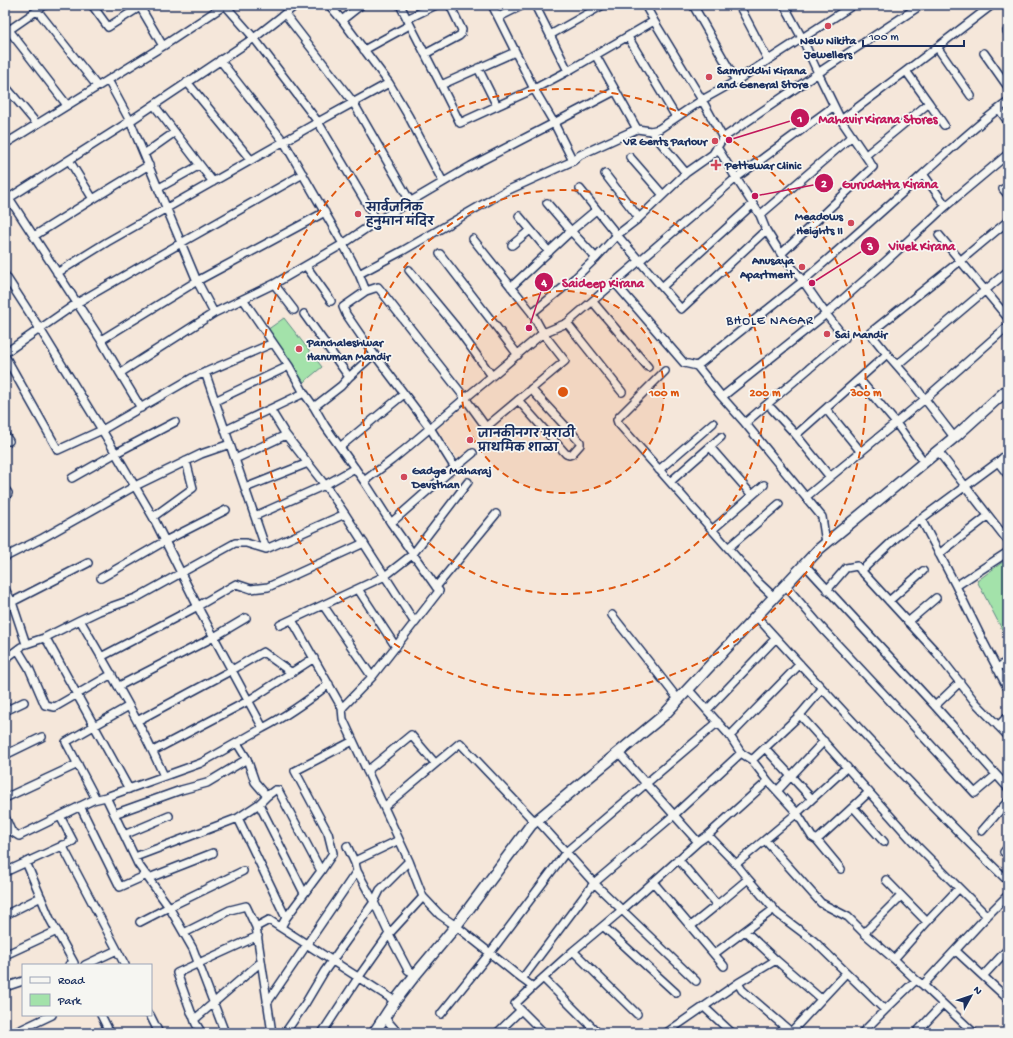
<svg xmlns="http://www.w3.org/2000/svg" width="1013" height="1038" viewBox="0 0 1013 1038" font-family="'Gochi Hand','Playpen Sans Deva',sans-serif">
<style>
.built{fill:#f4dcc9}
.green{fill:#a3e2aa;stroke:#5f8884}
.lines{fill:none;stroke-linecap:round;stroke-linejoin:round}
.street-casing{stroke:#1b2f5e;stroke-width:10}
.secondary-casing{stroke:#1b2f5e;stroke-width:13}
.street{stroke:#f6f6f2;stroke-width:7}
.secondary{stroke:#f6f6f2;stroke-width:10}
.ring{fill:none;stroke:#de5710;stroke-width:2;stroke-dasharray:7 5}
.poi-dot{fill:#d1495b;stroke:#f6f6f2;stroke-width:1.5}
.labels{text-anchor:middle;stroke-width:3.5;stroke-linejoin:round;paint-order:stroke}
.poi-label{font-size:12px;font-weight:bold;fill:#1b2f5e;stroke:#f6f6f2;text-anchor:start}
.neighbourhood-label{font-size:13px;letter-spacing:1px;fill:#1b2f5e;stroke:#f6f6f2}
.centre{fill:#de5710;stroke:#f6f6f2;stroke-width:2}
.ring-label{font-size:12px;text-anchor:middle;font-weight:bold;fill:#de5710;stroke:#f6f6f2;stroke-width:3.5;stroke-linejoin:round;paint-order:stroke}
.leader{fill:none;stroke:#c2185b;stroke-width:1.5}
.callout-dot{fill:#c2185b;stroke:#f6f6f2;stroke-width:1.5}
.mark-label{font-size:12px;text-anchor:middle;font-weight:bold;fill:#fff}
.callout-label{font-size:13px;text-anchor:middle;font-weight:bold;fill:#c2185b;stroke:#f6f6f2;stroke-width:3.5;stroke-linejoin:round;paint-order:stroke}
</style>
<rect width="100%" height="100%" fill="#f5e7da"/>
<filter id="ink" filterUnits="userSpaceOnUse"><feTurbulence type="fractalNoise" baseFrequency=".025" numOctaves="2"/><feDisplacementMap in="SourceGraphic" scale="8" xChannelSelector="R" yChannelSelector="G"/><feConvolveMatrix kernelMatrix="1 2 1 2 8 2 1 2 1" color-interpolation-filters="sRGB"/></filter>
<g filter="url(#ink)">
<path class="built" d="M462 407 483 434 470 445 472 448 460 461 438 433 437 427Z"/>
<path class="green" d="M284 318 322 367 304 382 267 330Z
M1008 558V641L977 581Z"/>
<g class="lines">
<g class="street-casing">
<path id="street" d="M92 5 108 27 143 5
M139 5 163 46
M225 5 254 38 318 122 377 221
M296 5 254 38 124 125 9 198 101 340 120 373 214 313 274 284 343 244 377 221 471 166 554 123 615 91
M329 5 342 20 361 5
M400 5 441 85 515 52
M492 5 534 89 554 123 573 161 580 155 637 129 651 131 659 129 702 100 736 81 853 5
M535 5 550 35
M645 5 654 21 702 100 723 138 818 73 921 5
M693 5 736 81
M739 5 768 60
M784 5 802 38 818 73 841 120 906 71 992 5
M37 10 97 86
M285 14 353 102 410 201
M499 17 523 5
M407 19 436 5
M342 20 389 83 409 117 443 182
M5 25 67 105
M9 30 45 5
M1007 31 1008 33
M628 37 676 117
M937 47 971 96
M364 50 406 27
M984 53 1008 87
M425 54 459 36 461 34 462 30 450 5
M596 56 637 129
M220 60 284 142 343 244 359 274 404 250 504 192 573 161
M478 68 497 106
M568 71 654 21
M108 80 130 121 197 281 214 313
M187 82 251 160
M441 85 460 123 534 89 568 71 550 35 603 5
M5 86 37 124
M1008 102C977 124 950 150 922 175 883 211 843 246 803 281L826 314 885 262 946 206 1008 154
M929 103 944 125
M154 105 213 182
M999 109 1008 122
M651 131 686 173
M5 144 163 46 225 5
M717 147 736 178 760 215 766 230
M144 154 175 132
M866 155 929 103 906 71
M630 157 663 195
M69 160 93 199
M605 174 639 218
M923 174 946 206
M159 188 200 165
M580 189 617 235 681 309 766 230 781 254 803 281 697 366
M1003 189 1008 195
M547 203 571 231 596 258
M760 215 852 136
M519 216 549 252
M939 235 1008 318
M34 236 93 199 149 165
M473 239 532 313
M512 245 530 230
M440 254 518 355
M781 254 873 167 841 120
M306 266 331 301
M409 270 456 327 492 376
M57 273 107 242 318 122 389 83
M359 274 366 291
M5 275 40 329 102 430 153 517 202 615 263 728C288 715 306 702 329 684
M615 283 684 363 697 366 722 397 745 423 822 517 826 543
M274 284 294 310
M511 287 571 231 596 210
M662 287 753 204
M243 299 289 366 304 393 314 407 325 426 364 481 391 523 439 591 372 677 342 708
M593 302 648 367
M304 314 349 377
M567 323 622 392
M101 340 197 281 325 212
M5 353 77 303 181 243 303 174
M5 356 58 450 102 430 192 378 273 343
M897 365 1008 271
M665 371 619 417 617 420 618 423 759 583 774 597
M205 372 266 549 345 514 415 623
M120 373 141 408
M859 379 887 354
M722 397 826 314 845 338 745 423
M518 400 566 454 569 455 572 454 580 445V442L531 389
M215 401 289 366
M314 407 341 386 349 377 374 354
M270 409 286 435 325 485 345 514
M772 409 796 435
M826 409 861 452
M226 430 304 393
M5 435 9 441
M954 437 914 385 887 354 870 333 960 261 1008 221
M340 447 404 394
M710 447 752 495
M938 451 1008 541
M1008 453 998 462 1008 475
M235 459 286 435
M924 462 896 423 859 379 796 435 830 477 925 399 1008 326
M455 468 430 428 368 346 346 314 343 307 366 291 378 287 465 398 486 427 565 361 543 333 567 323 736 178 834 106
M659 470 713 423
M72 478 116 453 175 422
M364 481 392 460 409 446 463 400 492 376 543 333 532 313 575 278 596 258 617 235 639 218 686 173 713 154 723 138
M670 482 721 437
M245 488 308 463
M5 489 8 493 5 500
M806 497 830 477
M255 516 325 485 355 468
M153 517 193 488 186 461
M921 519 956 586 984 643 1008 689
M391 523 450 471 455 468 473 453
M712 530 764 485
M728 548 779 504
M939 554 988 516
M5 557 41 539 135 486 201 454 230 444
M804 564 935 706 1008 788
M861 571 898 536 998 462
M101 578 165 541 226 510
M785 585 822 628 907 719 975 793 996 775
M956 586 1008 552
M436 587 496 514
M5 589 12 602 26 644 44 638 48 642 129 789
M358 589 396 647
M827 590 846 568 857 566 936 652 975 702 1008 736
M889 601 923 571
M12 602 88 563
M323 605 372 677
M612 615 678 699
M756 616C838 706 920 796 1008 881
M80 620 99 611 136 598 235 543H246L266 549
M292 620 342 708 343 719 409 861 423 897 440 915 456 926 490 953 566 852 718 722
M908 622 936 598
M280 625 385 576 413 554 468 482
M44 638 80 620C110 672 140 722 164 776
M18 650 29 668 45 705 55 707 112 674
M101 657 198 606 236 584 251 589 268 587 364 543
M5 659 21 647
M800 664 730 736 741 753 752 760 800 715 918 847 987 916 1008 895
M997 669 1008 660
M119 686 214 637 246 618
M688 689 730 736
M935 706 960 682
M707 710 776 638
M5 711 24 702
M800 715 822 689
M137 721 232 670 263 652 292 673
M998 726 1008 716
M237 743 247 759 255 782 267 796
M765 748 812 799 847 767
M153 751 248 701 314 658
M618 752 698 842 708 835 736 864 797 813 768 781 752 760
M5 755 42 737
M367 771 411 735 435 763
M778 790 824 741
M869 792 853 807 884 842
M106 797 138 864 169 907 193 949 225 1033
M5 798 78 764
M96 799 66 742 129 706
M812 799 797 813 812 837 817 840 841 869
M259 804 304 893
M80 806 120 887 147 875
M384 807 460 743 535 822
M114 814 181 790 207 783 247 759
M5 817 11 831 19 836 93 800 106 797 201 763 263 728
M238 818 286 918 281 927
M537 820 594 883 622 910 603 926 676 993
M982 831 1008 801
M124 835 169 816
M708 835 768 781
M765 840 821 903 848 917 864 933 894 959 916 980 923 985
M817 840 853 807
M62 845 125 965
M1004 852 1008 847
M135 857 238 818 259 804 267 796 275 790H278L321 871 286 918
M678 859 717 905 748 879
M409 861 380 890 374 902 389 934 408 970 416 974
M26 862 50 919 74 963 69 965
M355 863 357 860 399 840
M736 864 748 879 778 914 814 941 885 1010 916 980
M321 871 333 853 328 833 295 771 353 741
M5 872 73 841 60 816
M149 878 213 853
M886 880 927 922 959 888
M653 882 724 966
M5 915 41 897
M140 922 169 907 243 871
M603 926 573 951 637 1014
M691 926 717 905
M184 933 230 910 246 906 256 927
M864 933 901 896
M956 951 983 976 1008 949
M714 954 774 909
M5 955 57 931
M894 959 927 922
M776 960 821 999
M85 965 117 950
M983 976 1008 999
M543 978 598 1033
M522 979 533 987 573 951
M696 981 622 910 698 842
M738 983 742 990 791 1032
M5 987 23 981
M533 987 515 1004 544 1033
M267 1003 357 871
M704 1007 732 1033
M441 1014 490 953 522 979 594 883 674 815 741 753
M101 1015 110 1033
M150 1015 159 1033
M384 1017 398 1033
M195 1019 261 962
M14 1033 52 1015
M100 1033 108 1029
M201 1033C200 1029 198 1027 196 1024 194 1020 194 1016 191 1012L177 973 258 936
M272 1033 256 927 269 920 395 1001
M285 1033 305 1004 324 972 374 902 357 871 355 863 347 846
M322 1033 358 978 389 934 423 897
M497 1033 521 1010
M666 1033 738 983 776 960 745 931
M792 1033 791 1032 846 973
M862 1033 885 1010
M916 1033 943 1004
M974 1033 923 985 987 916"/>
</g>
<g class="secondary-casing">
<path id="secondary" d="M374 1033 395 1001 416 974 456 926 531 825 664 715 819 549 956 436 1008 389"/>
</g>
<use href="#street" class="street"/>
<use href="#secondary" class="secondary"/>
</g>
</g>
<circle cx="563" cy="392" r="101" fill="#de5710" fill-opacity=".12"/>
<g class="ring">
<circle cx="563" cy="392" r="101"/>
<circle cx="563" cy="392" r="202"/>
<circle cx="563" cy="392" r="303"/>
</g>
<g class="poi-dot">
<circle cx="828" cy="26" r="4"/>
<circle cx="709" cy="77" r="4"/>
<circle cx="715" cy="141" r="4"/>
<path d="M714 159h4v4h4v4h-4v4h-4v-4h-4v-4h4z"/>
<circle cx="358" cy="214" r="4"/>
<circle cx="851" cy="223" r="4"/>
<circle cx="802" cy="267" r="4"/>
<circle cx="827" cy="334" r="4"/>
<circle cx="299" cy="349" r="4"/>
<circle cx="470" cy="440" r="4"/>
<circle cx="404" cy="477" r="4"/>
</g>
<g class="labels">
<g class="poi-label">
<text x="828" y="44" text-anchor="middle">New Nikita<tspan x="828" dy="14">Jewellers</tspan></text>
<text x="717" y="74">Samruddhi Kirana<tspan x="717" dy="14">and General Store</tspan></text>
<text x="707" y="145" text-anchor="end">VR Gents Parlour</text>
<text x="725" y="169">Pettewar Clinic</text>
<text x="366" y="211">सार्वजनिक<tspan x="366" dy="14">हनुमान मंदिर</tspan></text>
<text x="843" y="220" text-anchor="end">Meadows<tspan x="843" dy="14">Heights II</tspan></text>
<text x="794" y="264" text-anchor="end">Anusaya<tspan x="794" dy="14">Apartment</tspan></text>
<text x="835" y="338">Sai Mandir</text>
<text x="307" y="346">Panchaleshwar<tspan x="307" dy="14">Hanuman Mandir</tspan></text>
<text x="478" y="437">जानकीनगर मराठी<tspan x="478" dy="14">प्राथमिक शाळा</tspan></text>
<text x="412" y="474">Gadge Maharaj<tspan x="412" dy="14">Devsthan</tspan></text>
</g>
<g class="neighbourhood-label">
<text x="770" y="324">BHOLE NAGAR</text>
</g>
</g>
<circle cx="563" cy="392" r="6" class="centre"/>
<g class="ring-label">
<text x="664" y="396">100 m</text>
<text x="765" y="396">200 m</text>
<text x="866" y="396">300 m</text>
</g>
<path class="leader" d="M729 140L800 118M755 196L824 183M812 283L870 246M529 328L544 282"/>
<g class="callout-dot">
<circle cx="729" cy="140" r="4"/>
<circle cx="755" cy="196" r="4"/>
<circle cx="812" cy="283" r="4"/>
<circle cx="529" cy="328" r="4"/>
<circle cx="800" cy="118" r="10"/>
<circle cx="824" cy="183" r="10"/>
<circle cx="870" cy="246" r="10"/>
<circle cx="544" cy="282" r="10"/>
</g>
<g class="mark-label">
<text x="800" y="122">1</text>
<text x="824" y="187">2</text>
<text x="870" y="250">3</text>
<text x="544" y="286">4</text>
</g>
<g class="callout-label">
<text x="878" y="123">Mahavir Kirana Stores</text>
<text x="890" y="188">Gurudatta Kirana</text>
<text x="922" y="250">Vivek Kirana</text>
<text x="603" y="287">Saideep Kirana</text>
</g>
<rect width="1013" height="1038" fill="none" stroke="#f6f6f2" stroke-width="20"/>
<rect x="10" y="10" width="993" height="1018" fill="none" stroke="#1b2f5e" stroke-width="1.5" filter="url(#ink)"/>
<rect x="22" y="964" width="130" height="52" fill="#f6f6f2" stroke="#9ea6b7"/>
<rect x="30" y="977" width="20" height="6" fill="#f6f6f2" stroke="#9ea6b7"/>
<text x="58" y="984" font-size="12" fill="#1b2f5e">Road</text>
<rect x="30" y="994" width="20" height="12" fill="#a3e2aa" stroke="#9ea6b7"/>
<text x="58" y="1004" font-size="12" fill="#1b2f5e">Park</text>
<g transform="translate(971 996) rotate(50)" stroke="#f6f6f2" stroke-width="3" paint-order="stroke">
<path d="M0-3L7 15L0 10L-7 15Z" fill="#1b2f5e"/>
<text y="-6" font-size="11" font-weight="bold" text-anchor="middle" fill="#1b2f5e">N</text>
</g>
<path d="M863 40v6h101v-6" fill="none" stroke="#1b2f5e" stroke-width="2"/>
<text x="869" y="40" font-size="12" fill="#1b2f5e" stroke="#f6f6f2" stroke-width="3" paint-order="stroke">100 m</text>
</svg>
